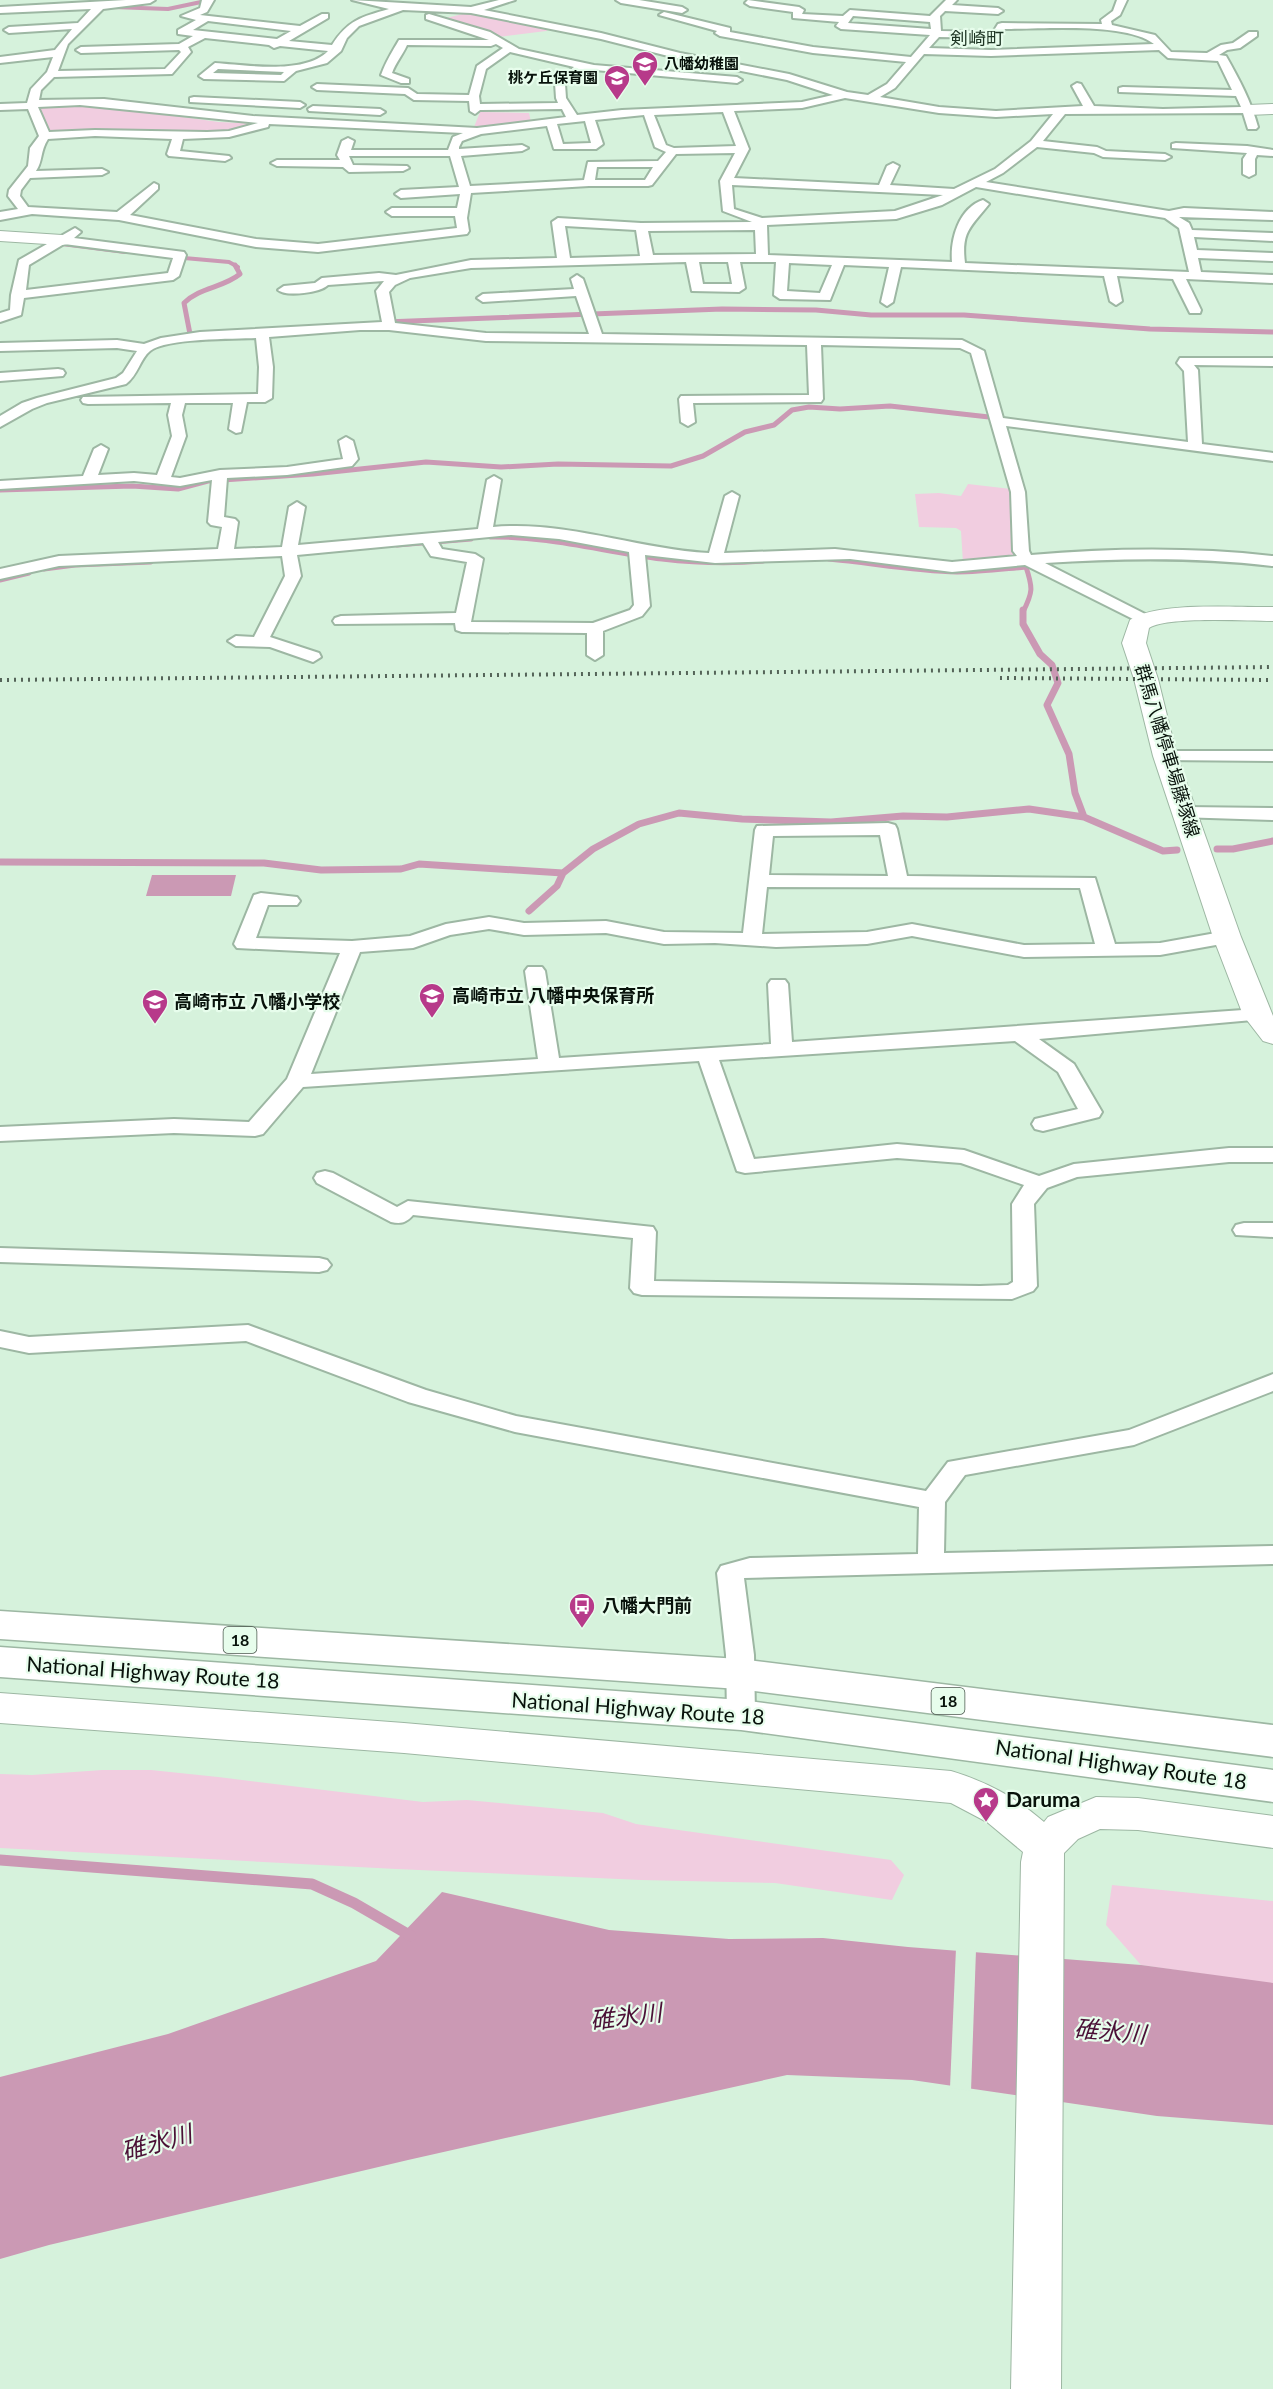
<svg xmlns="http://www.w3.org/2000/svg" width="1273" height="2389" viewBox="0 0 1273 2389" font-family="Lato,'Noto Sans JP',sans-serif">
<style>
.green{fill:#f1cde0}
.water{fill:#cb99b4}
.pier{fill:#d6f2dc}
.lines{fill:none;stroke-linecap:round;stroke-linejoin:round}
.stream-far3{stroke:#cb99b4;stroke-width:4}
.stream-far2{stroke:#cb99b4;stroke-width:5}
.stream-far1{stroke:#cb99b4;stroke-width:7}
.stream{stroke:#cb99b4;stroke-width:11}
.street-casing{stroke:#9db7a3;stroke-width:4}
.secondary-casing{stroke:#9db7a3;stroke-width:2}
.highway-casing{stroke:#9db7a3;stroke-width:3}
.street{fill:#fff;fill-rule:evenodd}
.secondary{fill:#fff;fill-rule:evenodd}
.highway{fill:#fff;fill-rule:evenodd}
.rail{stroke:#546458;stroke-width:4;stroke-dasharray:2 5;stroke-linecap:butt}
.labels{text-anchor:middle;stroke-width:4.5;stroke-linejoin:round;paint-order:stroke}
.far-poi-label{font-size:15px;font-weight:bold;fill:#08120b;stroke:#e7fdec;text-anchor:start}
.shield{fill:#e7fdec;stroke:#4b584e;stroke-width:1.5}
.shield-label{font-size:16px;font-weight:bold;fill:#08120b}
.far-quarter-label{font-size:18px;fill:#1e3524;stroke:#e7fdec}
.street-label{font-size:18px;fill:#08120b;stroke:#e7fdec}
.poi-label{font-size:18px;font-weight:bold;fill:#08120b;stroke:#e7fdec;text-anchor:start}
.near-street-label{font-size:21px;fill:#08120b;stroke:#e7fdec}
.near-poi-label{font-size:21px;font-weight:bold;fill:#08120b;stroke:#e7fdec;text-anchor:start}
.near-water-label{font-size:24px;font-style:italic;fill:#4b1036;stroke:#e7fdec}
</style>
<rect width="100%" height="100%" fill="#d6f2dc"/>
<path class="green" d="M471 12 552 28 546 31 498 37 442 19Z
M102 106 219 122 263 124 239 133 48 134 37 107Z
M480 112 529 113 531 122 474 127Z
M968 484 1011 489 1015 505V557L963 563 961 531 956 528 919 527 915 494 939 493 961 496Z
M102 1770H151L218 1777 423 1802 467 1800 603 1813 636 1824 891 1860 904 1875 892 1900 775 1883 641 1880 396 1869 0 1848V1774L32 1775Z
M1112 1885 1273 1901V1984L1141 1965 1106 1925Z"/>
<path class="water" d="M152 875H236L231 896H146Z
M442 1892 609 1930 729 1939 823 1938 908 1947 1141 1965 1273 1983V2125L1157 2116 912 2080 787 2075 408 2160 49 2245 0 2259V2077L168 2034 376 1961Z"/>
<path class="pier" d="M956 1948 976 1950 971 2091 950 2088Z"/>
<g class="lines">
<path class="stream-far3" d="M113 7 168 9 201 2
M54 243 125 252
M173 257 229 262 238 267"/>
<path class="stream-far2" d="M385 322 722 309 816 310 871 315H964L1150 329 1273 332
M199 334H190L184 303C200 287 223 288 240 274L235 265
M0 490 132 486 178 489 208 481 313 474 426 462 501 467 558 464 671 466 703 456 745 432 774 425 792 410 809 407 840 409 890 406 998 418
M490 537C549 536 604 552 662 559 696 563 729 564 763 561
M397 545 471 539
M829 559C872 563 914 571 957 572 980 572 1003 569 1026 567 1033 588 1033 592 1023 612
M44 569 75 565 151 562
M0 580 29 573"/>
<path class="stream-far1" d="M1023 610V624L1040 654 1052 665 1058 683 1047 705 1069 754 1075 793 1084 817
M1217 849H1233L1273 841
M0 862 264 863 321 870 401 869 419 864 563 873
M529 911 557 886 563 873 593 849 639 824 679 813 742 819 831 822 903 816 947 817 1029 809 1084 817 1163 851 1177 850"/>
<path class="stream" d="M0 1860 312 1884 354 1903 411 1936"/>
<g class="street-casing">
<path id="street" d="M126 0H155L150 3 103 9 68 44 58 71 165 69 181 52 179 50 81 53 76 50 81 47 179 44 193 36 178 34V30L196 20 181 16 200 8 202 0H214L207 12 200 15 300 26 322 14H328V18L289 41 332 45C348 20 361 17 389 9L352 0 471 7 499 0H515L484 10 601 33 680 53 789 74 847 92 868 95 887 84 906 62 813 53 720 36 715 33 717 31 659 15 664 12 730 28V32L813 47 911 57 930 35 841 29 836 26 839 22 793 18V12L750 6 745 3 748 0 799 7 804 10 802 14 843 16 850 10 930 16 946 0H957L952 5 998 8 1003 11 998 14 945 11 940 16 941 31 993 32 998 24 1002 23 1102 24 1101 20 1113 11 1117 0H1127L1120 15 1111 21 1112 25 1155 35 1171 52 1207 53 1221 45 1233 43 1249 32H1257V36L1240 48 1227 50 1219 55 1226 56C1239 79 1251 101 1258 127L1256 129H1248L1243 113 1065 114 1043 141 1097 147 1106 151 1165 154 1171 157 1165 160 1103 157 1094 153 1037 147 1003 173 986 182 1169 211 1184 208 1273 212V220L1179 217 1189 223 1192 230 1273 233V241L1194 237 1197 250 1273 253V261L1198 258 1201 272 1273 275V283L1186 279 1201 310 1200 313H1190L1173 279 1117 276 1122 301 1116 305 1110 301 1104 276 901 267 893 302 887 306 881 302 889 267 844 265 830 300 780 299 774 295 776 262H740L745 288 739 292 692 291 686 262 471 268 410 278 395 285 389 292 395 323 486 333 589 334 576 296 483 302 477 298 483 294 574 289 571 279 577 275 583 279 602 334 962 340 984 351 1003 418 1188 442 1184 371 1177 363 1180 358H1273V366L1194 365 1198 370 1202 444 1273 453V461L1006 426 1025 492 1029 551 1031 555C1112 548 1193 547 1273 556V566C1197 557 1122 558 1045 563L1151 617 1153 620 1151 623 1145 625 1025 565 952 572 850 559 715 563 645 555 650 606 642 616 603 631V655L595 660 587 655V633L462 632 456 630 455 623 335 624 333 621 335 618 341 616 456 613 467 562 431 556 423 543 297 555 301 576 270 637 319 653 321 657 313 662 270 647 236 646 228 641 236 636 254 637 285 576 282 556 59 566 0 579V569L59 556 218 549 222 527 211 525 208 522 212 480 180 486 134 481 0 489V481L83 476 94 449 101 445 108 449 98 475 134 473 157 475 172 436 168 415 171 403 88 404 83 403 81 400 83 397 258 394 259 367 256 338C234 339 166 338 150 351 140 359 138 375 126 384L47 403 32 409 0 427V416L22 403 37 398 116 378 123 373 137 351 117 348 0 351V343L117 340 144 344 161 338 200 332 382 322 376 291 384 281 328 285C320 293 286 297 278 290L284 286 315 283 322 278 379 273 396 275 471 260 557 258 552 222 558 218 641 223 752 222 723 211 720 181 735 153 676 154 652 185 648 186H589L471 193 467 218 469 231 467 234 318 252 256 247 119 220 32 214 0 220V212L18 209 8 196 9 190 28 166 30 148 39 136 28 109 0 110V104L27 103 31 89 47 72 53 57 0 63V57L55 50 72 29 9 33 4 30 9 27 78 23 91 9 0 13V7ZM403 10 471 13 601 39 680 59 787 80 833 95 802 102 622 110 577 115 566 98 565 84 584 69 737 83 742 80 737 77 594 65 519 49 490 32 429 14 426 15V19L489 40H399C392 52 386 61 381 75L401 83H409V79L392 73C396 62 402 56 407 45L491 46 496 44 503 48 477 66 469 95 417 94 408 88 317 84 312 87 317 90 405 94 414 100 469 101 470 111 475 114 480 110 562 109 566 117 477 128 253 116 104 99 39 100 41 90 54 77 172 74 191 52 188 47 205 38 269 45 274 48 280 46 328 51C305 75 246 65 215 63L199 76 204 79 284 81 296 71 327 63 341 51 347 38 359 26ZM853 16 930 22 931 29 848 23ZM208 21 291 31 277 39 193 30ZM1005 29C1040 29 1127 22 1154 44L991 50 929 48 939 37 996 38 1000 37ZM1159 50 1168 58 1218 61 1232 90 1123 87 1119 88V92L1236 96 1241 107 1163 109 1094 106 1081 84 1077 83 1072 86 1083 106 996 111 939 107 880 97 895 88 924 54 991 56ZM510 52 574 67 555 83 556 98 558 103 480 104 479 96 486 69ZM218 69 284 72 281 75 213 73ZM845 98 939 113 996 117 1053 114 1031 141 995 169 954 189 890 185 899 166 893 163 887 166 879 185 734 178 749 149 734 111 802 108ZM80 105 258 123 229 131 207 132 95 130 49 132 38 107ZM723 112 736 146 674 148 666 145 654 115ZM644 115 655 147 666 152 658 161 588 162 584 180 470 186 461 156 522 151 528 148 522 145 459 149V147L462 141 481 134 547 126 554 149H596L603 144 595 120ZM585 121 591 143 563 144 557 124ZM269 124 463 133 453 137 448 150H351L354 141 348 138 342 141 337 155 340 160H277L271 163 277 166 343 167 349 172 403 171 409 168 407 166 353 165 349 156H450L459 187 401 190 395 194 401 198 460 194 457 208H392L386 212 392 216H455L457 228 318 244 256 239 130 215 158 189V185L154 183 117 212 28 207 20 196 21 190 30 178 102 175 108 172 102 169 36 171C43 161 40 151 48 139L95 136 172 139 167 154 169 156 225 161 231 158 229 156 180 151 183 139 229 137 268 127ZM597 167H653L645 180H595ZM732 185 943 195 895 211 762 218 734 209ZM976 187 1165 218 1179 228 1189 272 965 263C961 231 971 227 989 204L983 200C959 208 950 239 952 262L768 255 767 225 896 219 942 205ZM565 226 636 230 640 256 570 258ZM755 230 756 254 653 255 648 231ZM699 262H728L732 284H703ZM789 263 832 265 820 293 787 291ZM360 330H389L486 341 807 345 809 395 681 396 679 399 681 422 688 426 695 422 693 403 821 402 823 399 821 345 960 348 971 353 1011 492 1013 551 1017 556 952 562 835 549 724 553 739 496 732 492 725 496 709 553C637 549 565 520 493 527L501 480 494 476 487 480 478 529 298 545 305 507 297 502 289 507 282 547 234 549 238 522 235 519 224 517 227 478 287 475 352 466 358 459 353 441 346 437 339 441 343 459 287 467 220 470 180 478 171 477 186 436 182 415 185 403H233L229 429 236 433 241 432 247 402H265L272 398 273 367 269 337ZM511 535 559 539 629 552 634 605 630 610 593 623 471 622 483 559 475 554 442 549 438 542Z
M616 0H639L682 7 687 10 682 13 621 3Z
M194 97 300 102 305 105 300 108 190 102V98Z
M313 106 380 109 385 112 380 115 309 111 308 109Z
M1176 143 1247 146 1273 150V156L1257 155 1255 159V174L1249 177 1243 174V159L1247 153 1172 148V144Z
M75 228 81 232 74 238 184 252 186 255 179 276 173 280 24 298 21 315 0 322V313L10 310 11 295 19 260ZM64 244 173 258 168 273 26 290 29 265Z
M58 369 63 370 65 373 63 376 0 381V373Z
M1165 751H1273V761L1159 760 1156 756 1159 752Z
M1185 807 1273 808V820L1178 817 1176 813 1178 809Z
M888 823 895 825 897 829 907 876 1095 878 1115 944 1160 943 1227 931 1234 933 1237 937 1234 941 1227 943 1160 955 1024 957 912 936 867 944 776 947 715 943 664 944 606 933 524 935 489 929 450 935 413 948 360 952 311 1074 538 1059 525 971 528 967H542L545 971 559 1058 771 1044 768 984 771 980H785L788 984 792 1042 1257 1009 1264 1011 1267 1015 1264 1019 1039 1039 1074 1064 1102 1112 1099 1117 1043 1131 1035 1129 1032 1124 1035 1119 1078 1109 1058 1072 1015 1041 719 1060 754 1159 897 1144 964 1150 1039 1176 1074 1164 1229 1148H1273V1162H1229L1077 1177 1047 1188 1034 1204 1037 1286 1033 1291 1012 1299 642 1295 634 1293 630 1288 633 1238 413 1215C406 1223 401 1224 391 1222L317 1183 314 1178 317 1173 325 1171 333 1173 397 1207 408 1201 653 1227 656 1232 654 1281 980 1286 1008 1285 1013 1282 1012 1204 1024 1185 961 1163 897 1158 745 1173 737 1171 699 1061 303 1087 263 1134 255 1136 174 1133 0 1141V1127L174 1119 249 1122 287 1079 340 953 237 948 234 944 254 895 261 893 297 897 300 901 297 905H268L256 938 352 941 410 936 446 924 489 917 524 923 606 921 664 932 743 933 755 830 757 826ZM880 835 888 876 769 875 773 836ZM767 887 1080 888 1095 944 1024 945 912 924 867 932 762 934Z
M1244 1223H1273V1237L1236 1235 1233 1230 1236 1225Z
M0 1248 319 1258 327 1260 331 1265 327 1270 319 1272 0 1262Z
M248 1325 426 1390 516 1416 926 1491 948 1462 1129 1430 1273 1374V1391L1134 1445 965 1475 945 1502 944 1553 1273 1546V1564L744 1578 754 1655 755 1715 751 1722 741 1726 731 1722 727 1715 726 1655 717 1573 721 1566 750 1558 918 1554 919 1507 515 1432 408 1402 246 1341 29 1353 0 1347V1331L29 1337Z"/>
</g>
<g class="secondary-casing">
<path id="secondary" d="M1273 104V114L1248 115 1240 110 1248 105Z
M0 231 62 235 68 236 71 240 68 244 62 245 0 241Z
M1273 607V621C1247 621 1168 616 1149 628L1146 643 1158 679 1177 756 1241 937 1273 1016V1044L1263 1041 1243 1015 1213 937 1153 756 1134 679 1122 643 1130 620C1157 601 1238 608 1273 607Z
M0 1693 404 1723 951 1771C987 1782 1015 1797 1044 1822L1048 1817 1096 1797 1138 1798 1273 1816V1848L1138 1830 1100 1829 1078 1839 1064 1853 1061 2389H1011L1021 1862 1023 1852 987 1822 951 1803 404 1753 0 1723Z"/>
</g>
<g class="highway-casing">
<path id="highway" d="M0 1611 739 1659 1273 1725V1757L739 1689 0 1639Z
M0 1647 741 1700 1273 1770V1802L741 1730 0 1677Z"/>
</g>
<use href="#street" class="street"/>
<use href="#secondary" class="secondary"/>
<use href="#highway" class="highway"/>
<path class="rail" d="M1000 678 1273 680
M0 680 1273 667"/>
</g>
<defs>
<g id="school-pin" transform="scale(1.35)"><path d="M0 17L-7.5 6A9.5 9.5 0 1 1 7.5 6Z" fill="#b73a8a" stroke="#e7fdec"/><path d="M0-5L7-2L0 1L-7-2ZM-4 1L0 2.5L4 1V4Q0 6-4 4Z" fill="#fff"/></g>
<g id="bus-pin" transform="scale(1.35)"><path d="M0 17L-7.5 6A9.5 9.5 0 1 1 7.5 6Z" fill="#b73a8a" stroke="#e7fdec"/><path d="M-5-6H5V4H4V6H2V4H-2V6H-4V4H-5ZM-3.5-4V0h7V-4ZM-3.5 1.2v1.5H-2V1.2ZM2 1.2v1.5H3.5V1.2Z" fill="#fff"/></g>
<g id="sight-pin" transform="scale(1.35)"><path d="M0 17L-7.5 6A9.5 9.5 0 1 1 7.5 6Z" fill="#b73a8a" stroke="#e7fdec"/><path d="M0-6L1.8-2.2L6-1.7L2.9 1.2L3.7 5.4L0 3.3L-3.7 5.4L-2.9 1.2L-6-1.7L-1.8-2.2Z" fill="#fff"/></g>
</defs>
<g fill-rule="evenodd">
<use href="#school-pin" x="645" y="64"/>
<use href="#school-pin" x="617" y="78"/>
<use href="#school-pin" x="432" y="996"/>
<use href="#school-pin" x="155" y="1002"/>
<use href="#bus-pin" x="582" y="1606"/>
<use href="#sight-pin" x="986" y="1800"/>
</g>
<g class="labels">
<g class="far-poi-label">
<text x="664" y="69">八幡幼稚園</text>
<text x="598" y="83" text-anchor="end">桃ケ丘保育園</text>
</g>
<g class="shield">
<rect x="223.5" y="1627" width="33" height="26" rx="4.5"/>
<rect x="931.5" y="1688" width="33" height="26" rx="4.5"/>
</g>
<g class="shield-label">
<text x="240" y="1646">18</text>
<text x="948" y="1707">18</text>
</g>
<g class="far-quarter-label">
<text x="977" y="45">剣崎町</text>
</g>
<g class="street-label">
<text transform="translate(1167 751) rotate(73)" y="6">群馬八幡停車場藤塚線</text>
</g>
<g class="poi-label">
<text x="452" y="1002">高崎市立 八幡中央保育所</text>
<text x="174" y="1008">高崎市立 八幡小学校</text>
<text x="602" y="1612">八幡大門前</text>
</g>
<g class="near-street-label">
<text transform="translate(153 1673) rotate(4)" y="7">National Highway Route 18</text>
<text transform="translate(638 1709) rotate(4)" y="7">National Highway Route 18</text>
<text transform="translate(1121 1765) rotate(8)" y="7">National Highway Route 18</text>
</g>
<g class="near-poi-label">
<text x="1006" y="1807">Daruma</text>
</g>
<g class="near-water-label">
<text transform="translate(626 2017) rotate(-7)" y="8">碓氷川</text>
<text transform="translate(1110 2032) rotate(5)" y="8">碓氷川</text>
<text transform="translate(157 2143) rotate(-16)" y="8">碓氷川</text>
</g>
</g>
</svg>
